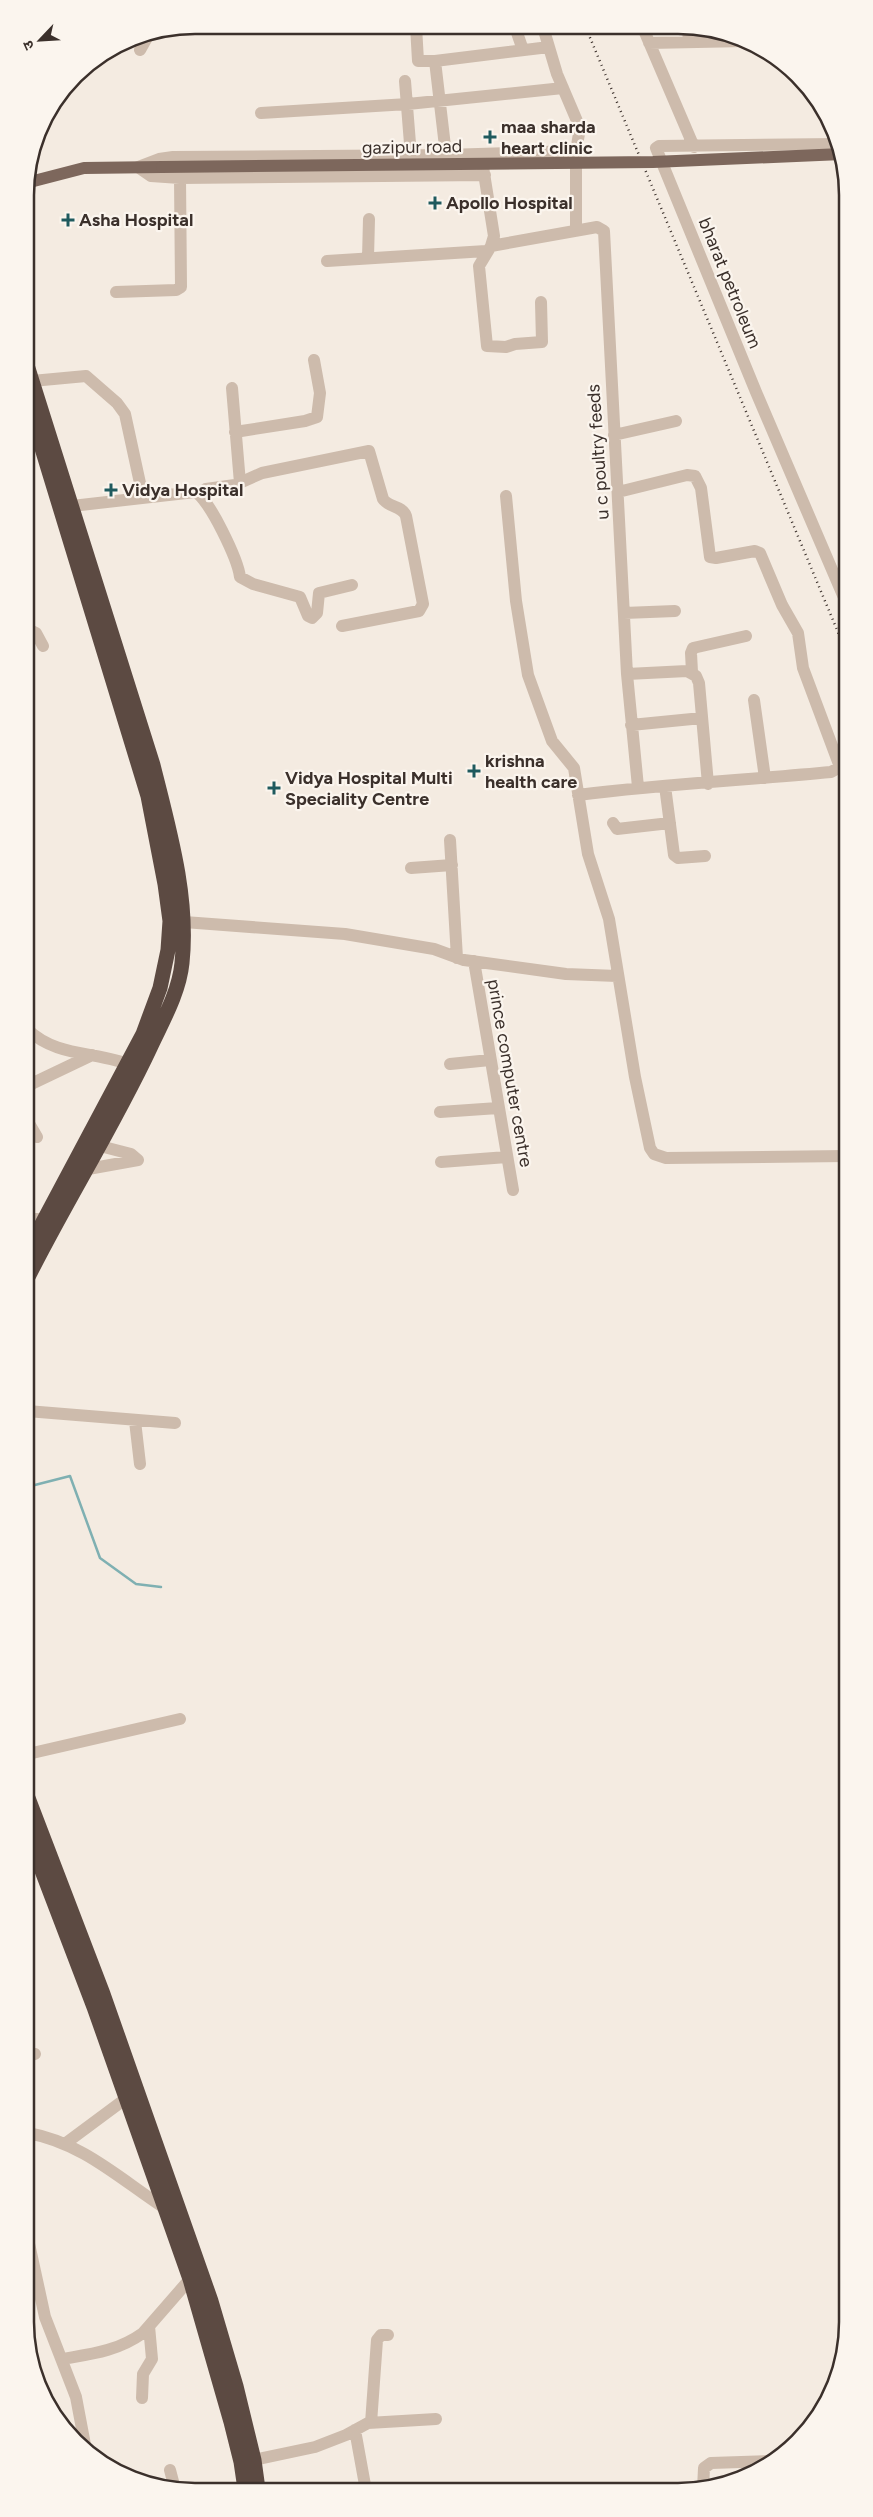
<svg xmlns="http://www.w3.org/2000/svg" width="873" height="2517" viewBox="0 0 873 2517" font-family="Figtree,'Noto Sans Devanagari',sans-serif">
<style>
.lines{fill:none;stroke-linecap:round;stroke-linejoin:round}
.stream{stroke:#7fb0b2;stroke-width:2.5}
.minor{stroke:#cdbbac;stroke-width:12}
.major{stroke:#7d675c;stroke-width:12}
.highway{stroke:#5c4a42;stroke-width:15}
.rail{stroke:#3b302b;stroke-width:2.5;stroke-dasharray:1 4;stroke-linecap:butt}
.major-bridge{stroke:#7d675c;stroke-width:12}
.poi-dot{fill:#1f5a5e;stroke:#fbf5ee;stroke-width:2}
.labels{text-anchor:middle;stroke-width:4.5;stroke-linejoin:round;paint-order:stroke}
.poi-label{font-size:18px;font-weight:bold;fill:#3b302b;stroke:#fbf5ee;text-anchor:start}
.street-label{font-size:18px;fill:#3b302b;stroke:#fbf5ee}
.rim{fill:none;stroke:#3b302b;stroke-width:2.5}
</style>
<rect width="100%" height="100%" fill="#f4ebe1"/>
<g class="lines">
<path class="stream" d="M27 1487 70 1476 100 1558 136 1584 161 1587"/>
<path class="minor" d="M416 26 418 61H435
M515 27 523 50
M543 27 557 74 580 128 576 151V230
M643 28 694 147
M688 28 689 42
M649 43 745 41
M140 50 149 34
M405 81 411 156
M261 113 408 104 563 88
M839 144 659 146 656 148 756 392 845 600
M446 155 435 61 549 47
M483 167 494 236 491 246 479 266 487 346 506 347 515 344 542 342 541 302
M485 175 180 178 151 176 138 167 159 159 173 157 446 155 576 151
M491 246 597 227 604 231 627 674 638 787
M368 258 369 219
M327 261 486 251
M116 292 176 290 181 287 180 178
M32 381 86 376 117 403 125 414 143 497
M232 388 240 483
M235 432 305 421 317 417 320 393 314 360
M614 435 676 421
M199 494 206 489 235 485 262 473 369 451 383 499C389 508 402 505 406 516L423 604 419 611 342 626
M506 496 516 601 528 675 552 741 574 768 588 854 609 919 635 1077 650 1148 654 1154 666 1158 846 1156
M72 506 195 492C209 498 238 560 240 577L253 584 300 597 308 616 312 618 317 613 319 593 352 585
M624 613 675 611
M26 628 36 633 43 646
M692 672 691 653 693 648 746 636
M627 674 687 671 696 676 699 683 708 784
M754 700 765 778
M631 725 702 718
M665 786 674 855 678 858 705 856
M578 795C662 784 747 780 831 772L840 767 803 668 798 633 782 605 760 553 755 551 716 558 710 557 701 488 695 476 687 475 618 492
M613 823 617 829 670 823
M450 840 457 958
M411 868 452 865
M184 922 345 934 434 949 464 960 566 974 617 976
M474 961 513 1190
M27 1029C58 1059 98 1050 136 1067
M450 1064 490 1060
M27 1086 92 1055
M440 1112 498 1108
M27 1120 37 1137
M441 1162 507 1157
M88 1169 138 1160 131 1154 100 1146
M27 1219H45
M27 1411 175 1423
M135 1421 140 1464
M28 1754 180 1719
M28 2055 35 2054
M28 2133C84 2143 122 2181 169 2211
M66 2143 132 2094
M28 2239 45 2317 76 2397 86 2450
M63 2359C92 2354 118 2351 143 2333L190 2279
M142 2398 143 2374 152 2359 149 2326
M371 2423 377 2340 381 2335H388
M355 2430 365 2485
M254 2460 315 2447 346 2435 368 2423 436 2419
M170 2470 175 2489
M703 2489 704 2468 711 2463 773 2461"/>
<path class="major" d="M26 183 84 168 162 167"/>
<path class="highway" d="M26 362 153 765C169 829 189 897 182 963 179 993 162 1022 150 1048 113 1127 66 1201 27 1279
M27 1252 143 1034 160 988 168 950 170 921 165 884 148 796 30 409
M28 1798 103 1994 211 2301 236 2386 254 2460 258 2489
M28 1834 94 2007 190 2279 231 2422 241 2462 245 2489"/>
<path class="rail" d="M586 28 845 649"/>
<path class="major-bridge" d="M162 167 653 162 842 154"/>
</g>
<g class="poi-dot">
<path d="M487.5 129.5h5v5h5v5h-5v5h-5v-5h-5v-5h5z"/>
<path d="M432.5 195.5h5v5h5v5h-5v5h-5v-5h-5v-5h5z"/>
<path d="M65.5 212.5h5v5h5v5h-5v5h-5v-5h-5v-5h5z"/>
<path d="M108.5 482.5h5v5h5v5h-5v5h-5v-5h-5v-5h5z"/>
<path d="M471.5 763.5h5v5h5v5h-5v5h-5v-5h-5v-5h5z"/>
<path d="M271.5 780.5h5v5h5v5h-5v5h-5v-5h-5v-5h5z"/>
</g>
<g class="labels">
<g class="poi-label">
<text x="501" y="133">maa sharda<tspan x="501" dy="21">heart clinic</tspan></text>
<text x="446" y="209">Apollo Hospital</text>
<text x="79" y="226">Asha Hospital</text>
<text x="122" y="496">Vidya Hospital</text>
<text x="485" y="767">krishna<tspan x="485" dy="21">health care</tspan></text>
<text x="285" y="784">Vidya Hospital Multi<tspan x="285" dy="21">Speciality Centre</tspan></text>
</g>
<g class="street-label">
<text transform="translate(412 147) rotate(-1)" y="6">gazipur road</text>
<text transform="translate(730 283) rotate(68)" y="6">bharat petroleum</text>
<text transform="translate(598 452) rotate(-94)" y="6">u c poultry feeds</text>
<text transform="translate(510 1073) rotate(80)" y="6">prince computer centre</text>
</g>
</g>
<path d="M0 0H873V2517H0ZM195 34H678A161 161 0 0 1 839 195V2322A161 161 0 0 1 678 2483H195A161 161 0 0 1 34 2322V195A161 161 0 0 1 195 34Z" fill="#fbf5ee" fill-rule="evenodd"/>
<path class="rim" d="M195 34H678A161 161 0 0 1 839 195V2322A161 161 0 0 1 678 2483H195A161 161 0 0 1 34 2322V195A161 161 0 0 1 195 34Z"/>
<g transform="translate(40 40) rotate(245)" stroke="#fbf5ee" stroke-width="4" paint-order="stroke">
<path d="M0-4L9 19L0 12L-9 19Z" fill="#3b302b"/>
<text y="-8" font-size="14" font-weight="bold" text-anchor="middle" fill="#3b302b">उ</text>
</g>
</svg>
